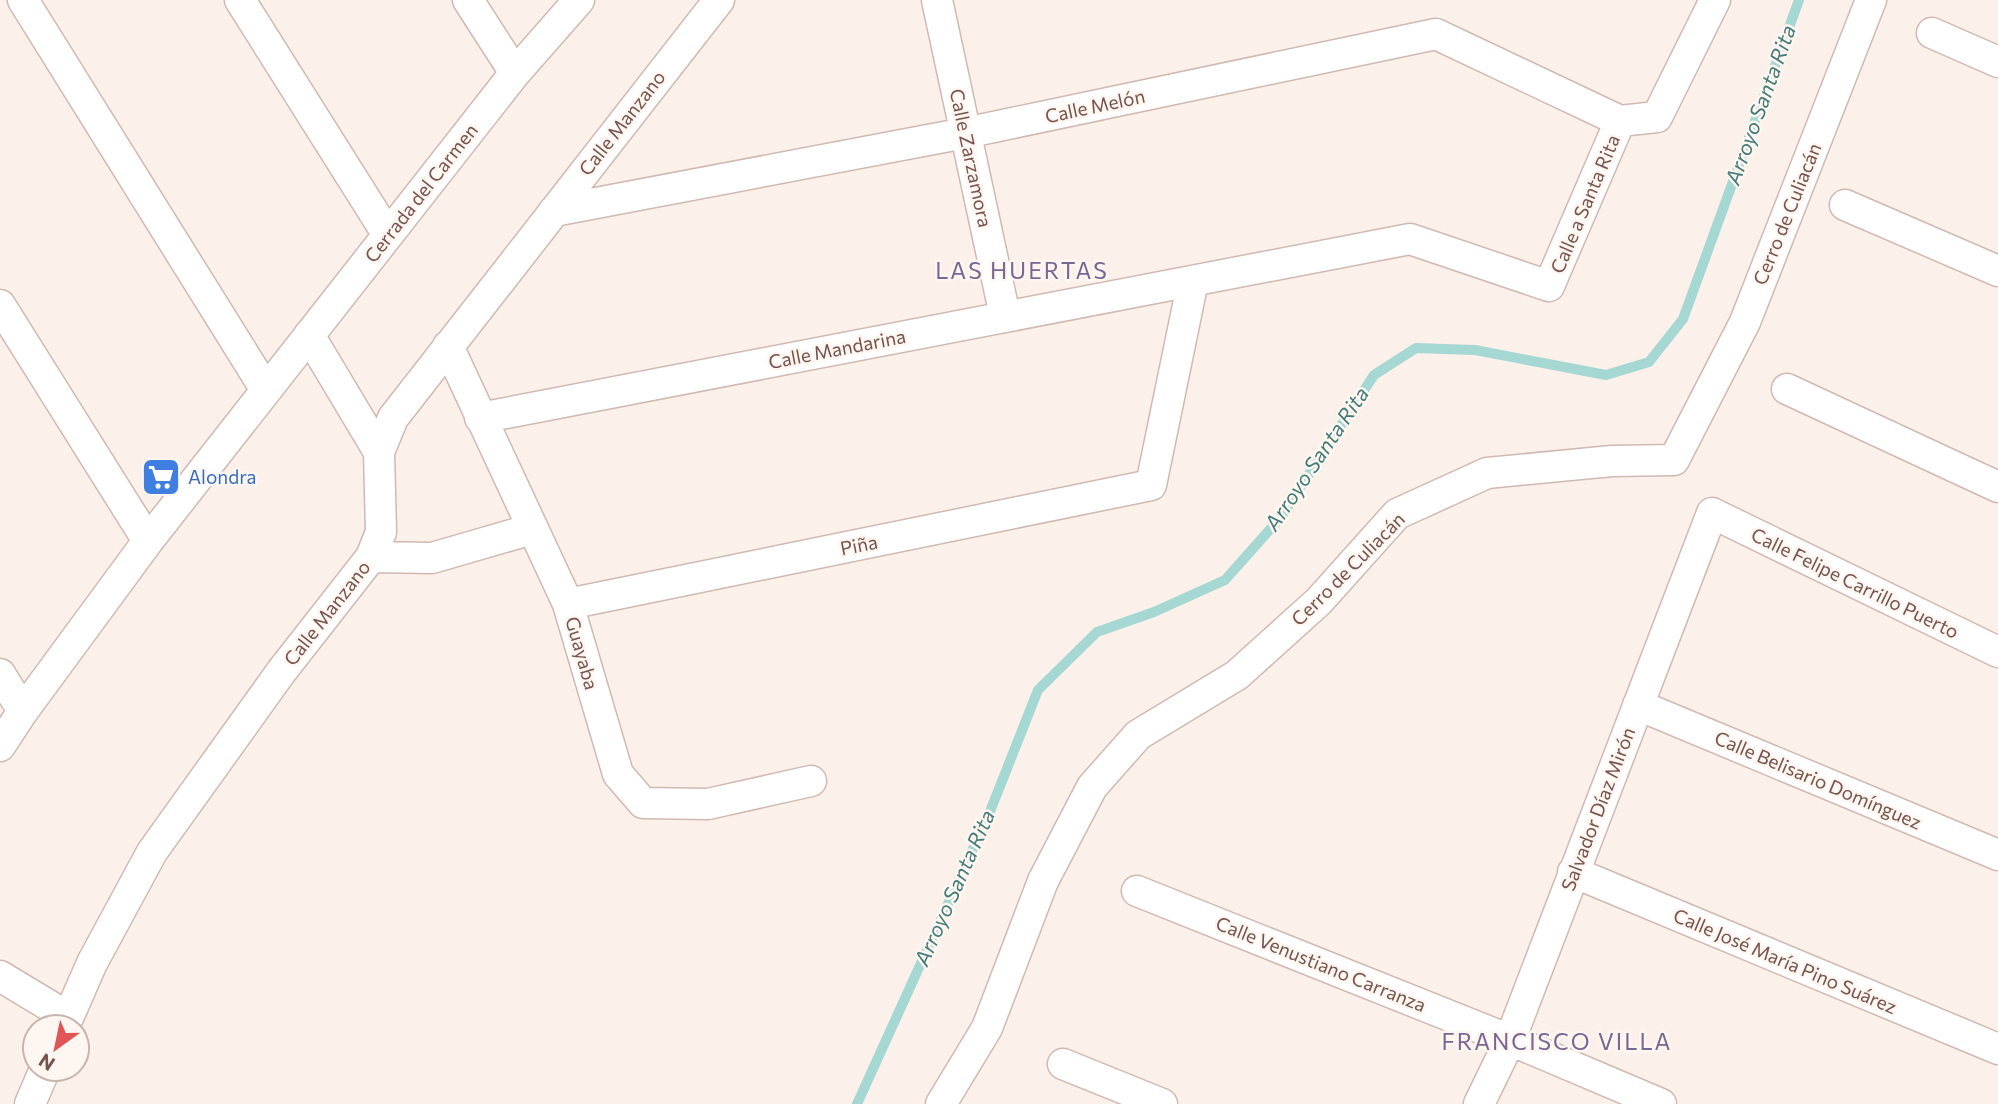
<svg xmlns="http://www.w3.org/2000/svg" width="1998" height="1104" viewBox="0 0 1998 1104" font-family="Commissioner,sans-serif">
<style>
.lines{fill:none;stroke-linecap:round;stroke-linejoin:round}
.stream{stroke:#a5d7d3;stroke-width:10}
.street-casing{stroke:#d0b9b2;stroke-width:33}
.street{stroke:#fff;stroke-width:30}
.labels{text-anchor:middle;stroke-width:5;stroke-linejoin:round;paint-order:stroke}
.street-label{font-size:19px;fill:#76534e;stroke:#fef6f1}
.shop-label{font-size:19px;fill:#366cbe;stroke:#fef6f1;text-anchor:start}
.water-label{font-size:21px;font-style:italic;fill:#427b77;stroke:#fef6f1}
.quarter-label{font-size:23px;letter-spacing:2px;fill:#7a6692;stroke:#fef6f1}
</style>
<rect width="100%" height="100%" fill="#fcf1ea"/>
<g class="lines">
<path class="stream" d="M857 1104 991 809 1038 690 1097 632 1154 612 1225 580 1281 517 1374 375 1416 348 1475 350 1606 375 1649 362 1683 319 1799 0"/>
<g class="street-casing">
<path id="street" d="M23 0 266 390
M240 0 388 235
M468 0 515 73
M937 0 1005 316
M1932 33 1998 62
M1845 205 1998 271
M554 211 965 133 1436 34 1620 121
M0 305 148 541
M309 335 379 452
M448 346 568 604 618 774 643 803 708 804 811 781
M1787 389 1998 487
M480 418 1410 239 1549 286 1620 121 1657 117 1715 0
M371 557 432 558 532 529
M568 604 1151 485 1193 281
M0 674 23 711
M1638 705 1998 855
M0 746 23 711 148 541 515 73 579 0
M1573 872 1998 1049
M1137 891 1510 1040 1661 1104
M0 976 68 1017
M64 1027 92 963 152 852 281 672 371 557 381 532 379 452 393 418 719 0
M1063 1064 1162 1104
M30 1104 45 1069
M941 1104 987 1028 1043 881 1092 787 1138 735 1237 675 1319 601 1397 514 1487 473 1612 461 1674 460 1745 322 1871 0
M1479 1104 1510 1040 1712 513 1998 652"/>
</g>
<use href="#street" class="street"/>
</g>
<defs>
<g id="supermarket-square" transform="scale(2.0125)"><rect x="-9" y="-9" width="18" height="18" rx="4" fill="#3f7fe0" stroke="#fef6f1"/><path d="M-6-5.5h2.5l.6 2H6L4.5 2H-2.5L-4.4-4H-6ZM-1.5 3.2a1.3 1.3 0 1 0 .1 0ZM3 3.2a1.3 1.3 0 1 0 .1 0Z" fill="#fff"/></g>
</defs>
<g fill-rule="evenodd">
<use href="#supermarket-square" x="161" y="477"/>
</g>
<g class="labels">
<g class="street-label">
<text transform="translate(1095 106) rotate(-12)" y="7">Calle Melón</text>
<text transform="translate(622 123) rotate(-52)" y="7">Calle Manzano</text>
<text transform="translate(971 158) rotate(78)" y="7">Calle Zarzamora</text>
<text transform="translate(421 193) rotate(-52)" y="7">Cerrada del Carmen</text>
<text transform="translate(1585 204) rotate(-67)" y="7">Calle a Santa Rita</text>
<text transform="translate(1787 214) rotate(-68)" y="7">Cerro de Culiacán</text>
<text transform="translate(837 349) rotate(-11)" y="7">Calle Mandarina</text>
<text transform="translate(859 545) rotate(-11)" y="7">Piña</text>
<text transform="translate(1348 569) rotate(-45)" y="7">Cerro de Culiacán</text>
<text transform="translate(1855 583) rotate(26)" y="7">Calle Felipe Carrillo Puerto</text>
<text transform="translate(327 613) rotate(-52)" y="7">Calle Manzano</text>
<text transform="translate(582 653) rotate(74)" y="7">Guayaba</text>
<text transform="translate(1818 780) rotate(23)" y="7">Calle Belisario Domínguez</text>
<text transform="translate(1598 809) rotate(-69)" y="7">Salvador Díaz Mirón</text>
<text transform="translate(1785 961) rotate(23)" y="7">Calle José María Pino Suárez</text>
<text transform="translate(1321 964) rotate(22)" y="7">Calle Venustiano Carranza</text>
</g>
<g class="shop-label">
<text x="188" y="484">Alondra</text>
</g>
<g class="water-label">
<text transform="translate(1761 105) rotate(-70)" y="7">Arroyo Santa Rita</text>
<text transform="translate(1317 459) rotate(-56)" y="7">Arroyo Santa Rita</text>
<text transform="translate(955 888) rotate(-66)" y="7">Arroyo Santa Rita</text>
</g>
<g class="quarter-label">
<text x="1022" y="279">LAS HUERTAS</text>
<text x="1557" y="1050">FRANCISCO VILLA</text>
</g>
</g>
<g transform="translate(56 1048) rotate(213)"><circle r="33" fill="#fef6f1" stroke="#c8b5b0" stroke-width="2"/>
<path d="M0-5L12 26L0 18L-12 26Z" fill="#e05555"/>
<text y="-10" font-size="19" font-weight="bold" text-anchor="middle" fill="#76534e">N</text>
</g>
</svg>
